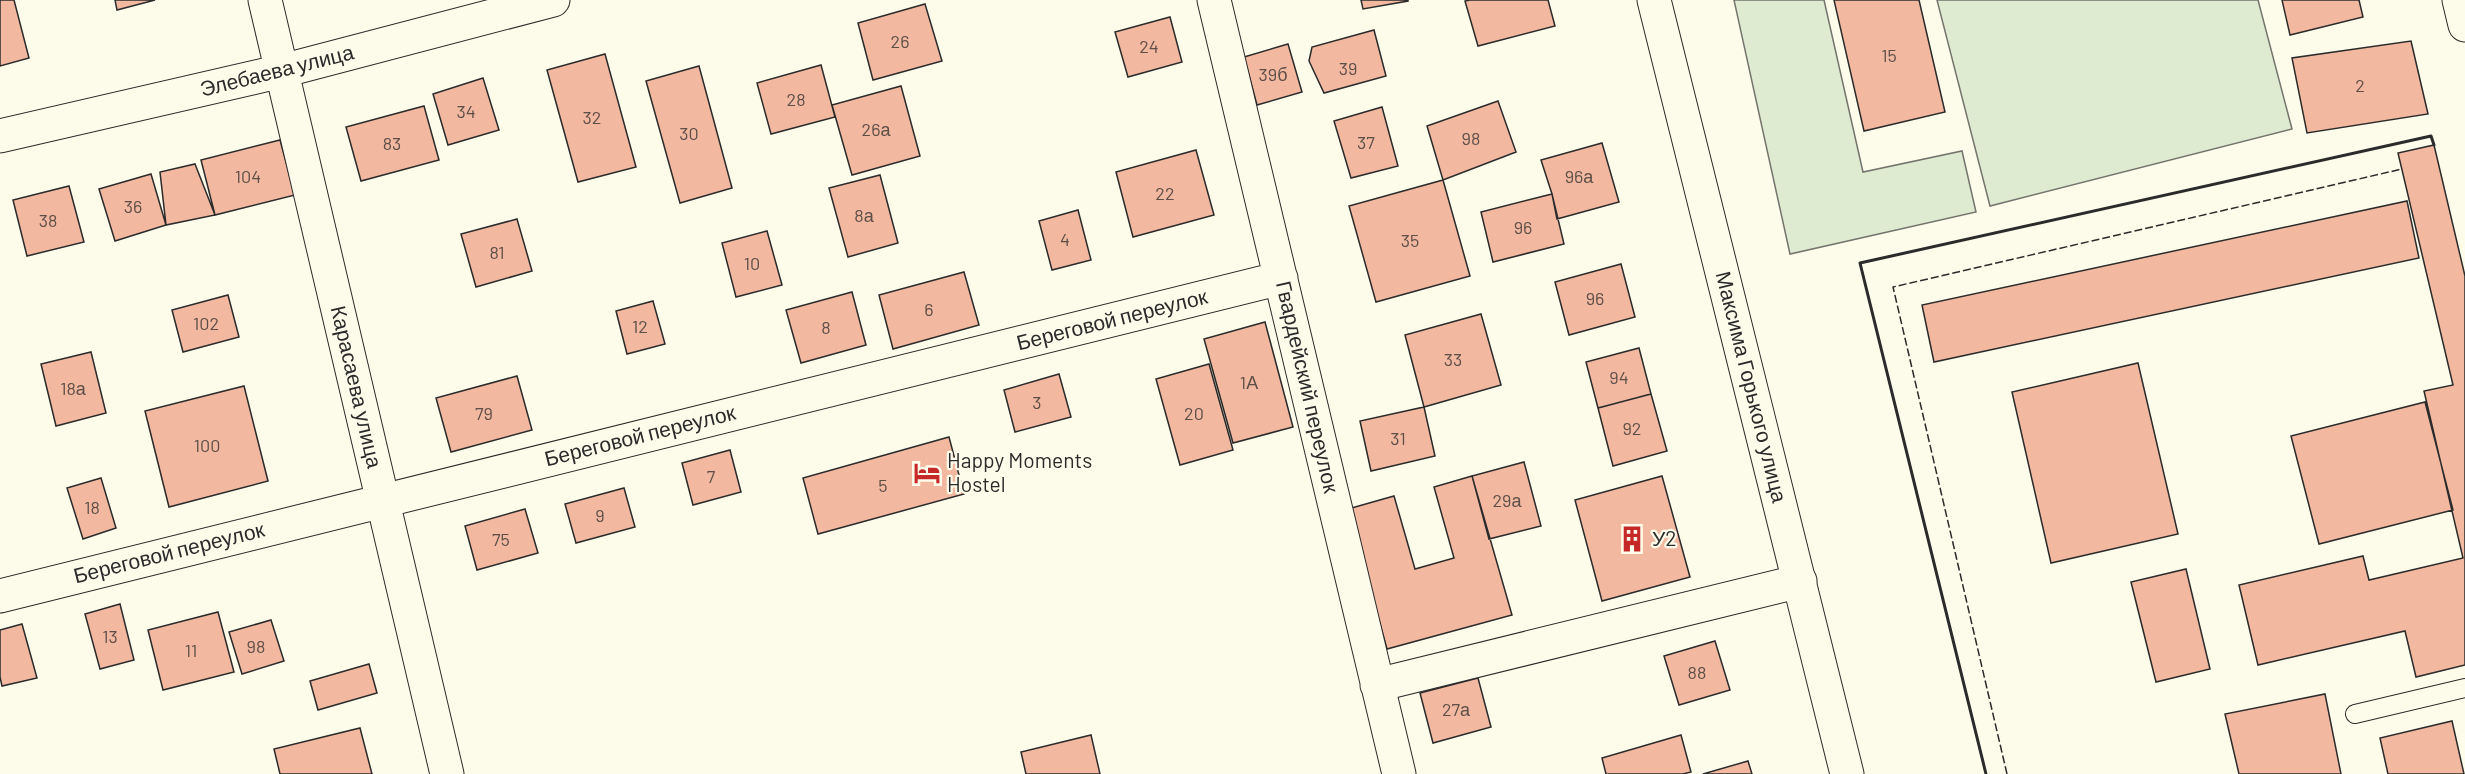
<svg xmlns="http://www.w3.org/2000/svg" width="2465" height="774" viewBox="0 0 2465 774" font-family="Barlow,sans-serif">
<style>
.green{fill:#deebd1;stroke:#74746e;stroke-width:1.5}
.building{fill:#f2b8a0;stroke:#2b2b2b;stroke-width:1.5}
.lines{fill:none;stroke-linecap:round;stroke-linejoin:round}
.service-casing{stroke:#2b2b2b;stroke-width:20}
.minor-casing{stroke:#2b2b2b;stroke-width:35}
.tertiary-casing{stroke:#2b2b2b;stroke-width:35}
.primary-casing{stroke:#2b2b2b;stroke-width:35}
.service{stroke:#fdfbea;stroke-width:18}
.minor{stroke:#fdfbea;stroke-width:33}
.tertiary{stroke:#fdfbea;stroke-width:33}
.primary{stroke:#fdfbea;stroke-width:33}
.fence{stroke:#2b2b2b;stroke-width:1.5;stroke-dasharray:8 3;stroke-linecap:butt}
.wall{stroke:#2b2b2b;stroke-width:3}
.labels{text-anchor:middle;stroke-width:4.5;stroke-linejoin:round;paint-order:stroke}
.number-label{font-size:18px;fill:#5d4e48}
.street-label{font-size:21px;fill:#2b2b2b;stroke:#fdfbea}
.poi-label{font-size:21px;fill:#2b2b2b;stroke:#fdfbea;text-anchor:start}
</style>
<rect width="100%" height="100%" fill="#fdfbea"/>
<path class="green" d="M1734 0H1824L1863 172 1962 151 1976 212 1790 254Z
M1937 0H2258L2292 129 1990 206Z"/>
<path class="building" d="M0 0H14L29 58 0 66Z
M115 0H155L117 10Z
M1361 0H1408V1L1363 9Z
M1470 0H1548L1555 26 1478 46 1465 1Z
M1834 0H1919L1945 112 1864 131Z
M2282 0H2359L2363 17 2290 35Z
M925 4 942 61 873 80 858 23Z
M1170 17 1182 62 1128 77 1115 32Z
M1374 30 1386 76 1324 93 1309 61 1312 47Z
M2411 41 2428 114 2307 133 2292 58Z
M1288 44 1302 92 1257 105 1244 57Z
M605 54 636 167 578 182 547 70Z
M821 65 835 117 771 134 757 83Z
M699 66 732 188 680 203 646 81Z
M483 78 499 130 448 145 433 94Z
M901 86 920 156 852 175 832 105Z
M1498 101 1516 152 1443 180 1427 126Z
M424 106 439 160 361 181 346 127Z
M1382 107 1398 166 1351 178 1334 121Z
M280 140 295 195 215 215 201 160Z
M1602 143 1619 202 1557 219 1552 194 1541 160Z
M2434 145 2465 276V665L2416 677 2405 631 2258 665 2239 585 2363 556 2369 580 2463 558 2424 391 2453 385 2398 153Z
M1196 150 1214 215 1133 237 1116 172Z
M195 164 215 215 166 225 160 172Z
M151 174 166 225 115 241 99 189Z
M880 175 898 243 848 257 829 188Z
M1443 180 1470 276 1376 302 1349 206Z
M69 186 84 242 27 256 13 200Z
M1552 194 1564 244 1493 262 1481 212Z
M2407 201 2419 258 1934 362 1922 305Z
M1078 210 1091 260 1052 270 1039 221Z
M517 219 532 271 476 287 461 234Z
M767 231 782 285 736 297 722 243Z
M1621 264 1635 317 1569 335 1555 282Z
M964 272 979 325 893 349 879 295Z
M852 292 866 345 801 363 786 310Z
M228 295 239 337 183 352 172 310Z
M653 301 665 344 627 354 616 311Z
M1481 314 1501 385 1424 407 1405 335Z
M1265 322 1293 427 1233 443 1204 339Z
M1639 348 1651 394 1598 408 1586 362Z
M91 352 106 413 56 426 41 364Z
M2138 363 2178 534 2051 563 2012 392Z
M1209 364 1233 450 1180 465 1156 379Z
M1059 374 1071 417 1015 432 1004 390Z
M517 376 532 430 451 452 436 398Z
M244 386 268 481 169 507 145 411Z
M1651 394 1667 451 1613 466 1598 408Z
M2425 402 2453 510 2319 544 2291 436Z
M1424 407 1435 456 1371 471 1360 421Z
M949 437 964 494 818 534 803 478Z
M730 450 741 492 693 505 682 463Z
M1524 462 1541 526 1489 539 1472 476Z
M1472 476 1512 615 1387 649 1348 509 1394 496 1415 569 1454 558 1434 487Z
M1662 476 1690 577 1602 601 1575 500Z
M101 478 116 528 83 539 67 488Z
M624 488 635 527 576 543 565 504Z
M525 509 538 553 477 570 465 526Z
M2186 569 2210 669 2156 682 2131 582Z
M120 604 134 660 100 669 85 614Z
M218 612 234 672 163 690 148 630Z
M271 620 284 661 242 674 229 632Z
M22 624 37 678 2 686 0 677V630Z
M1715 641 1730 690 1679 705 1664 656Z
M369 664 377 693 318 710 310 681Z
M1478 678 1491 727 1433 743 1420 693Z
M2325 694 2341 774H2239L2225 714Z
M2452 721 2464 774H2388L2380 738Z
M360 728 372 774H280L274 749Z
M1091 735 1100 774H1026L1021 752Z
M1681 735 1691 772 1683 774H1606L1602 758Z
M1748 761 1752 774H1703Z"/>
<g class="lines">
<g class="service-casing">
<path id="service" d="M2355 714 2465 688"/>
</g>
<g class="minor-casing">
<path id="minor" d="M265 0 447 774
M1214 0 1399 774
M2459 0 2465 25
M0 596 1281 278
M1377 685 1800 581"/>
</g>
<g class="tertiary-casing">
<path id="tertiary" d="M0 136 282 71 553 0"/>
</g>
<g class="primary-casing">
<path id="primary" d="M1654 0 1847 774"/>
</g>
<use href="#service" class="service"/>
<use href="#minor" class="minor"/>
<use href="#tertiary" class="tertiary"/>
<use href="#primary" class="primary"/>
<path class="fence" d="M2007 774 1893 287 2402 169"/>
<path class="wall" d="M1986 774 1860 263 2431 136 2434 145"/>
</g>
<defs>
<g id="hotel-bare" transform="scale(2.07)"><path d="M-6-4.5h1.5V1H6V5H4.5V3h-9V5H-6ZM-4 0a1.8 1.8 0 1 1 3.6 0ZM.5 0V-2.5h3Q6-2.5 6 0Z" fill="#c62828" stroke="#fdfbea" stroke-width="2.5" paint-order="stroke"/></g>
<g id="building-bare" transform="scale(2.07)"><path d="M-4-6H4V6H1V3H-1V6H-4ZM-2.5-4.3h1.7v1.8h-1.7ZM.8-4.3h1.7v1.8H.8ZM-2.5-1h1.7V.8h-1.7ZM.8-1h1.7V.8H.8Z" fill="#c62828" stroke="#fdfbea" stroke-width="2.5" paint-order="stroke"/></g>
</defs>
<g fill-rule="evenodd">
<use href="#hotel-bare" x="927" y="473"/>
<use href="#building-bare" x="1632" y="539"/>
</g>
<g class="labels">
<g class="number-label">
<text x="900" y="48">26</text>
<text x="1149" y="53">24</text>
<text x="1889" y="62">15</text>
<text x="1348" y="75">39</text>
<text x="1273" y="81">39б</text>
<text x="2360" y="92">2</text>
<text x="796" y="106">28</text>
<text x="466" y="118">34</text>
<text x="592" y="124">32</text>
<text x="876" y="136">26а</text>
<text x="689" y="140">30</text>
<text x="1471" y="145">98</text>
<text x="1366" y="149">37</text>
<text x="392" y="150">83</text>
<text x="248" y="183">104</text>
<text x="1579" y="183">96а</text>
<text x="1165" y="200">22</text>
<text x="133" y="213">36</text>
<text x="864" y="222">8а</text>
<text x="48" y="227">38</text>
<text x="1523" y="234">96</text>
<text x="1065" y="246">4</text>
<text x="1410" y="247">35</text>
<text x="497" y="259">81</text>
<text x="752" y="270">10</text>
<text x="1595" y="305">96</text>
<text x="929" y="316">6</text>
<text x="206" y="330">102</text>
<text x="640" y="333">12</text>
<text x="826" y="334">8</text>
<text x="1453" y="366">33</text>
<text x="1619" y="384">94</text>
<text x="1249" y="389">1А</text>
<text x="73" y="395">18а</text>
<text x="1037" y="409">3</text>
<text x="484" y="420">79</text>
<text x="1194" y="420">20</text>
<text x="1632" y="435">92</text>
<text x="1398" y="445">31</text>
<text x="207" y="452">100</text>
<text x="711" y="483">7</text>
<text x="883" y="492">5</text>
<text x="1507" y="507">29а</text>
<text x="92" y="514">18</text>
<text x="600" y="522">9</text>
<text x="501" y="546">75</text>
<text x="110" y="643">13</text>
<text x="256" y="653">98</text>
<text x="191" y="657">11</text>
<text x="1697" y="679">88</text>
<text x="1456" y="716">27а</text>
</g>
<g class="street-label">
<text transform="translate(277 71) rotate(-14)" y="7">Элебаева улица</text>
<text transform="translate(1112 320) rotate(-14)" y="7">Береговой переулок</text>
<text transform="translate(356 387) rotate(77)" y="7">Карасаева улица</text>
<text transform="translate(1307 387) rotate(77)" y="7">Гвардейский переулок</text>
<text transform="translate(1751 387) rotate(76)" y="7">Максима Горького улица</text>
<text transform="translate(640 436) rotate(-14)" y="7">Береговой переулок</text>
<text transform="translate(169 553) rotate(-14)" y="7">Береговой переулок</text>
</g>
<g class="poi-label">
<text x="947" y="468">Happy Moments<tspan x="947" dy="24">Hostel</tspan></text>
<text x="1652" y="546">У2</text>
</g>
</g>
</svg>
